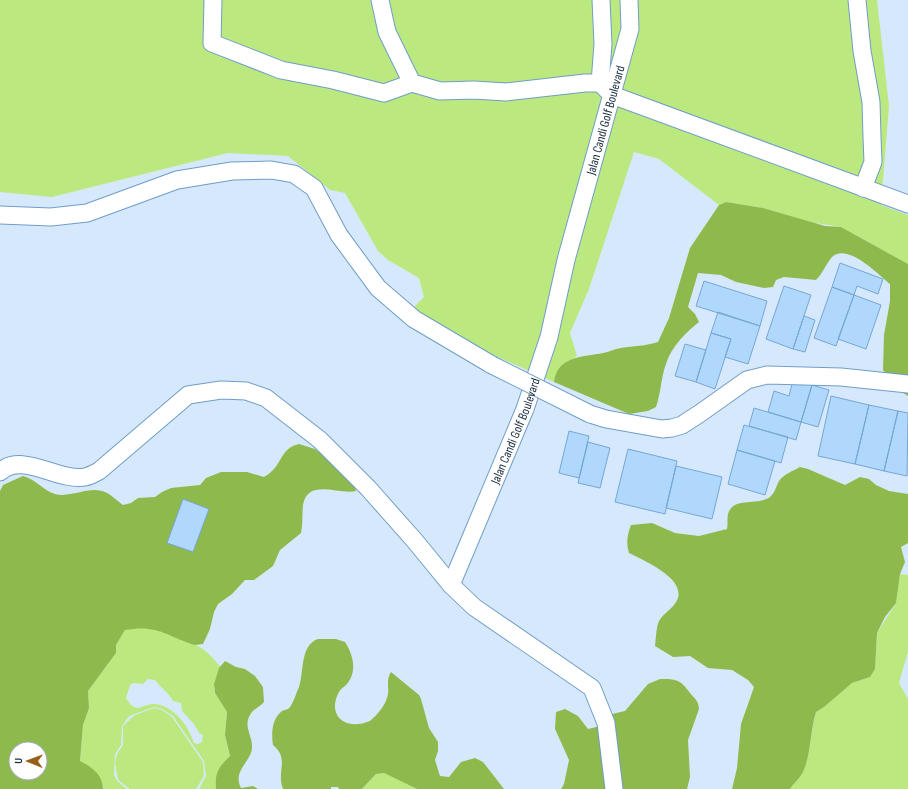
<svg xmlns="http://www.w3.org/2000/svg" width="908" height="789" viewBox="0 0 908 789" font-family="'Sofia Sans Condensed',sans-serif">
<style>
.green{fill:#bce97f;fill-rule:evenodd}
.forest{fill:#8eb94d;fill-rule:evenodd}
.building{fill:#b0d7fc;stroke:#77a6d3}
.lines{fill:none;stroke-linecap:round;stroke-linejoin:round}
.street-casing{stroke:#6f9dc9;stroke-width:19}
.street{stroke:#fff;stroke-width:17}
.street-bridge-casing{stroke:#6f9dc9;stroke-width:19;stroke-linecap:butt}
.street-bridge{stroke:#fff;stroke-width:17}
.labels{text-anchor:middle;stroke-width:3.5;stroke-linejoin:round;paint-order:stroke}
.street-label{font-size:13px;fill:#1a2d3f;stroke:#fff}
</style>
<rect width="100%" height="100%" fill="#d6e9fc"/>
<path class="green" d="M0 0H877L889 106 881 205 908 215V264L841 227 809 222 763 208 726 202 719 205 659 159 634 152 589 289 570 333 577 356C566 364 556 368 554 382L473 346 411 310 424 297 419 278 388 260 378 251 345 193 330 190 288 156 228 153 52 197 0 192Z
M900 574 908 575V652L899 683 908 699V789H790C793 784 799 779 802 774 810 758 811 730 816 712L824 707 852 683 870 677 875 669 877 633 896 603Z
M142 627C158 629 192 641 204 650 210 654 215 661 220 666L214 684V689L215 693 227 712 225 735 230 757 218 770 216 789H199L206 776 204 761 173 716 162 709 154 707 129 716 122 726 121 745 115 754 114 775 117 781 127 789H103V785L80 761 83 725 89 708 88 691 116 653V645L125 630ZM148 679 155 680C161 688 168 692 173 701L181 703 182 711 194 724 199 733 203 735 202 742 198 744 194 743C189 726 172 703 152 704 139 706 136 714 126 698L130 685 134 683 143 684Z
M154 708 162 710 172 717 203 762 204 776 196 789H130L118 780 115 763 117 754 123 745V726L135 715Z
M384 773 417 789H362L376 774Z"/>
<path class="forest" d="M726 202 763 208 825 226 841 227 908 264V396L903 393 883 370 884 335 890 301V284C879 275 847 242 832 257 826 264 823 273 816 280L784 277 776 280 773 287 764 288 736 282 721 275 698 273 688 307 695 314 699 322C686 332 671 347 666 364 661 377 661 393 656 407L648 411 629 414 554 382C557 356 583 357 603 353 609 352 614 349 621 348 633 346 646 346 658 342L669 318 690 248 719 205Z
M299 444 315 449 328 460 336 463 353 483 356 491C338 495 308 478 303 505 302 514 303 524 301 533L280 550 273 566 254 580H245L232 594 218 604 214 612 210 629 203 644 195 645C166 636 158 624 125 630L116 645V653L88 691 89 708 83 725 80 761C92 767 103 775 103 789H0V491L3 485 23 476C37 480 44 491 55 494 70 498 87 487 102 491 110 493 116 500 123 505L131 503 138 498 155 497 162 492 171 488 200 485 206 478 221 472H247L264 477C283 467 279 448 299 444ZM16 749H40V773H16Z
M800 467 808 469 845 485 860 477 869 479 876 485 889 491 908 494V543L901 547 905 562 900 574 896 603 885 617 877 633 875 669 870 677 852 683 824 707 816 712C810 731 811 757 802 774 799 779 793 784 790 789H732L737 768 741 724 754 687 748 680 732 670 708 668 690 656 673 657 655 646C656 638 656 628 659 621 663 614 672 609 676 602 690 580 643 560 629 553 626 543 627 535 631 525L652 523 675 533 699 536 727 529C728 524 727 518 728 514 733 496 758 506 770 497 775 493 776 486 779 481 784 474 793 471 800 467Z
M318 639H336L345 642C353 654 358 672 346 685 343 688 340 689 338 694 330 710 338 726 358 724 362 724 366 722 370 721 378 714 386 705 388 694 389 687 386 679 391 672L419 695 421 699 429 728 438 742V751L435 760 440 776 449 777 461 762 475 758 483 762 504 789H417L384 773 376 774 362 789H339L338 787H331V789H283C276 771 290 759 273 745 271 733 272 719 282 711 285 710 289 709 290 707 294 702 296 693 299 687 304 672 300 645 318 639Z
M225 661 236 667 245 669 255 676 263 687 264 702C260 707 253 709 250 715 243 727 253 736 252 748 251 762 232 771 241 788L253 786 258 789H216C215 772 218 768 230 756L225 735 227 712 215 693 214 684 219 668Z
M660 679C676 679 680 679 690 693 695 699 698 700 699 709L688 740 690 777 687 789H561L564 784 569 760 555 729 556 712 565 709 578 716 588 729 608 724 612 714 625 711 648 684Z"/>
<path class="building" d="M840 263 883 279 878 294 857 286 854 295 832 287Z
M704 281 767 301 760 326 696 306Z
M784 286 811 295 793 349 766 339Z
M832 287 854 295 836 346 814 338Z
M854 295 881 305 866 349 838 339Z
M718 312 760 326 748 364 725 357 731 339 711 333Z
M804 316 815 320 805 352 793 349Z
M711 333 731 339 715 389 696 382Z
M685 344 706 350 696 382 675 376Z
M793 380 812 385 801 422 768 412 774 391 789 396Z
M812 385 829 390 818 427 801 422Z
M831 396 869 405 855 464 818 456Z
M869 405 898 411 884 471 855 464Z
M754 408 801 422 796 440 749 426Z
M898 411 908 413 907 476 884 471Z
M744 425 788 437 781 463 737 450Z
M569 431 589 436 579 478 559 473Z
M588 442 610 448 600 488 578 483Z
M628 449 677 461 665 514 615 502Z
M737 450 775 461 765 495 728 484Z
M676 466 722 477 712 519 666 508Z
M183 499 209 509 193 552 167 543Z"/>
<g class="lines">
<g class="street-casing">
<g id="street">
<path d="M213 0 212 43 281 70 333 80 384 93 412 83"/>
<path d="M380 0 387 32 412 83 440 91 474 90 506 92 585 83H600L612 95 908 204"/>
<path d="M857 0 862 51 871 102 872 137 873 162 863 188"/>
<path d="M600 83 603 44 601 0"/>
<path d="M0 215 51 217 87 213 177 180 232 171 271 170 294 174 314 188 339 235 378 288 414 319 492 365"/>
<path d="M590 414 606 419 662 429 672 428 682 425 699 414 747 380 767 375 841 377 908 384"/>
<path d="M0 472C21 451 59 482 85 477 90 476 95 473 99 471L188 395 221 390 246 391 266 398 320 440 368 488 415 541 451 585 474 607 592 688 606 723 614 789"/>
<path id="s1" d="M451 585 525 409 549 337 566 260 630 29 629 0"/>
</g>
</g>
<use href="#street" class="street"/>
<g class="street-bridge-casing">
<path id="street-bridge" d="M492 365 590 414"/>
</g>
<use href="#street-bridge" class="street-bridge"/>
</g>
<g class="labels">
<g class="street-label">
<text dy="5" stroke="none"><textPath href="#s1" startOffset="491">Jalan Candi Golf Boulevard</textPath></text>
<text dy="5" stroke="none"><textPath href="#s1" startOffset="167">Jalan Candi Golf Boulevard</textPath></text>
</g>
</g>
<g transform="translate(28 761) rotate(271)"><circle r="19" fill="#ffffff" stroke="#a3abb2"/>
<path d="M0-3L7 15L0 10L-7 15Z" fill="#966017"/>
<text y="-6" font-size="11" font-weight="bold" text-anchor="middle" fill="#1a2d3f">U</text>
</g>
</svg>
